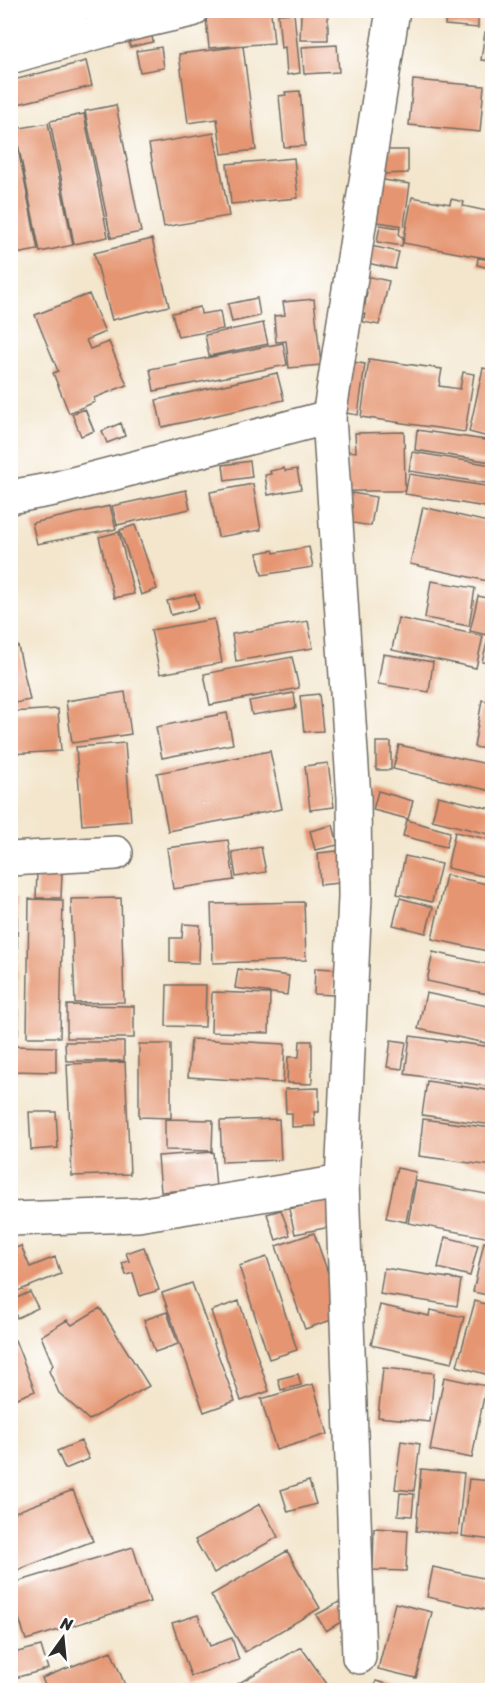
<svg xmlns="http://www.w3.org/2000/svg" width="503" height="1701" viewBox="0 0 503 1701" font-family="Sriracha,sans-serif">
<style>
.building{fill:#e59571}
.lines{fill:none;stroke-linecap:round;stroke-linejoin:round}
.minor-casing{stroke:#716c64;stroke-width:36}
.minor{stroke:#fff;stroke-width:33}
</style>
<rect width="100%" height="100%" fill="#fff"/>
<filter id="ink" filterUnits="userSpaceOnUse"><feTurbulence type="fractalNoise" baseFrequency=".0167" numOctaves="2"/><feDisplacementMap in="SourceGraphic" scale="12" xChannelSelector="R" yChannelSelector="G"/><feConvolveMatrix kernelMatrix="1 2 1 2 8 2 1 2 1" color-interpolation-filters="sRGB"/></filter>
<filter id="wash" filterUnits="userSpaceOnUse"><feTurbulence type="fractalNoise" baseFrequency=".008" numOctaves="4" result="noise"/><feDisplacementMap in="SourceGraphic" scale="24" xChannelSelector="R" yChannelSelector="G"/><feGaussianBlur stdDeviation="1.35" result="paint"/><feColorMatrix in="noise" values="0 0 0 0 0 0 0 0 0 0 0 0 0 0 0 0 0 1.4 0 .05"/><feComposite in="paint" operator="in"/></filter>
<g filter="url(#wash)">
<rect width="100%" height="100%" fill="#f3e6cd"/>
<g id="blocks">
<path class="building" d="M446 10H478V28L445 25Z
M271 12 274 43 209 48 206 18Z
M294 13 300 73 287 75 285 47 281 48 278 14Z
M301 13 328 14V40H300Z
M150 24 153 42 130 47 127 27Z
M485 32 492 33V61L481 60Z
M337 45 339 72 304 74 302 47Z
M243 46 256 150 222 154 217 119 188 123 179 54Z
M161 47 164 68 140 72 136 51Z
M86 61 92 86 10 106V81Z
M413 80 484 86 480 132 409 125Z
M300 91 305 146 284 147 279 96 286 95 285 92Z
M116 105 141 232 111 238 85 111Z
M84 114 108 237 74 244 50 121Z
M48 123 73 245 40 252 15 129Z
M15 133 38 250 10 255V134Z
M214 133 229 216 164 227 149 144Z
M382 150H408V173L383 174Z
M294 158 298 198 231 204 227 164Z
M377 179 410 184 404 226 371 221Z
M412 197 450 204 451 199 464 202 463 206 492 212 491 259 403 243Z
M380 225 400 228 399 236 403 237 402 246 377 242Z
M152 239 169 306 112 320 94 253Z
M371 246 399 252 395 269 367 263Z
M478 258 491 260 490 266 492 269 477 265Z
M357 274 389 281 379 325 363 322 365 314 353 312 356 303 365 305 367 292 354 289Z
M89 294 105 332 86 340 90 349 109 342 127 385 94 398 95 402 69 413 53 373 58 371 35 315Z
M257 298 260 316 232 322 228 304Z
M314 299 321 365 289 368 286 341 276 342 274 316 285 315 283 302Z
M200 307 201 314 220 311 223 329 178 337 172 313Z
M263 323 268 344 209 356 205 335Z
M283 343 287 365 154 391 150 369Z
M369 359 442 369 439 386 460 389 463 372 474 374 465 432 361 417Z
M352 362 365 364 358 415 339 412Z
M483 368 492 370V438L469 432Z
M277 373 284 400 162 427 156 400Z
M85 409 94 431 81 436 72 414Z
M121 423 125 436 107 443 102 431Z
M417 430 492 441V462L415 450Z
M404 432 405 491H348V451L356 452 355 433Z
M412 452 492 465V484L409 471Z
M250 461 252 477 225 481 223 465Z
M284 468 285 471 297 469 301 489 268 495 265 475 271 474 270 471Z
M409 474 492 487V508L405 494Z
M253 484 261 530 218 537 210 492Z
M186 490 190 509 117 525 112 506Z
M352 493 376 497 371 526 347 522Z
M110 506 116 529 37 544 32 523Z
M423 507 492 523V582L410 564Z
M135 525 157 589 141 595 120 530Z
M119 532 134 594 114 598 99 537Z
M309 547 313 567 262 575 257 553 273 550 274 553Z
M431 581 475 588 469 626 425 618Z
M195 594 199 608 171 615 167 601Z
M478 596 492 599V636L470 631Z
M398 618 483 636 476 668 392 650Z
M214 619 222 663 160 674 151 630Z
M308 621 313 648 236 661 232 634Z
M488 639 492 640V664L482 662Z
M18 646 30 700 10 704V648Z
M383 654 433 662 429 692 378 684Z
M292 657 299 688 210 705 204 674Z
M125 692 131 734 72 743 66 701Z
M294 693 296 708 252 715 249 701Z
M319 694 323 731 304 732 300 696Z
M482 700 492 702V750L474 747Z
M58 709 61 751 10 754V712Z
M227 713 233 744 162 758 156 727Z
M376 742H391V770H376Z
M125 743 131 821 82 825 76 747Z
M399 745 492 765V791L393 769Z
M270 751 282 809 168 831 157 773Z
M328 763 334 807 310 810 305 766Z
M378 791 413 801 408 819 373 810Z
M438 796 492 809V835L432 820Z
M407 820 450 832 446 847 403 836Z
M333 825 338 845 315 850 310 831Z
M455 832 492 840V878L447 868Z
M228 840 234 880 173 889 167 848Z
M261 847 266 872 236 877 232 852Z
M347 850 349 882 320 885 318 853Z
M405 856 441 864 432 902 397 894Z
M37 872 62 873 61 898H36Z
M446 875 492 885V952L432 939Z
M121 898 124 1002 75 1003 71 899Z
M400 898 433 907 426 933 393 925Z
M10 899H17L18 1036H10Z
M29 899 63 900 60 1037H27Z
M304 902 306 960 213 963 211 904Z
M183 924 200 925 199 963 170 962V938H182Z
M433 952 492 965V995L427 981Z
M315 968 335 969 334 995 314 994Z
M238 969 289 976 287 995 235 988Z
M167 985H206L205 1027 166 1026Z
M212 992 270 994 269 1033 211 1032Z
M426 993 492 1007 491 1044 418 1029Z
M67 1005 134 1006V1038H67Z
M410 1036 492 1047V1087L405 1074Z
M191 1039 285 1044 283 1083 188 1077Z
M391 1040 406 1042 402 1069 387 1067Z
M300 1041H312V1084L287 1083 288 1057H299Z
M65 1042H124V1061H66Z
M139 1044H171V1118L139 1117Z
M10 1046 56 1047V1072L10 1071Z
M125 1062 130 1174 72 1176 67 1064Z
M427 1081 492 1091V1125L422 1115Z
M319 1088V1112H314L315 1126 292 1127V1113H286L285 1089Z
M29 1112H56L58 1148 31 1150Z
M165 1119 213 1120 212 1151 165 1150Z
M279 1119 281 1160 222 1162 220 1121Z
M423 1119 492 1128V1166L419 1156Z
M213 1152 216 1188 161 1192 158 1156Z
M397 1168 416 1172 406 1222 386 1218Z
M416 1181 492 1195V1226L490 1238 408 1223Z
M328 1200 335 1226 295 1234 289 1209Z
M281 1210 290 1235 276 1240 267 1214Z
M314 1233 343 1316 305 1329 276 1246Z
M445 1237 478 1245 470 1276 438 1268Z
M484 1242 492 1244V1296L473 1292Z
M21 1246 30 1267 55 1257 61 1274 10 1294V1250Z
M144 1247 159 1290 140 1296 133 1273 126 1275 122 1263 129 1261 126 1253Z
M267 1257 297 1350 269 1359 239 1266Z
M384 1268 461 1280 457 1306 380 1294Z
M192 1283 235 1401 204 1412 162 1293Z
M30 1292 38 1308 17 1318 10 1301Z
M239 1301 269 1391 241 1401 211 1311Z
M475 1301 492 1306V1376L457 1366Z
M380 1305 429 1316 430 1310 464 1317 452 1363 371 1345Z
M100 1308 149 1386 89 1420 59 1393 49 1371 53 1365 41 1336 67 1320 72 1325Z
M167 1312 178 1344 155 1352 144 1320Z
M15 1340 35 1391 10 1401V1342Z
M383 1368 434 1373 430 1422 378 1417Z
M298 1374 301 1385 281 1390 278 1379Z
M444 1377 486 1386 472 1458 430 1450Z
M313 1384 328 1434 276 1450 261 1399Z
M81 1441 89 1459 65 1469 57 1451Z
M401 1441 420 1444 414 1491 395 1489Z
M421 1469 464 1473 458 1534 416 1531Z
M469 1479 492 1481V1540L462 1536Z
M309 1481 316 1504 288 1512 281 1490Z
M73 1490 93 1541 10 1573V1514Z
M400 1493 414 1494 412 1516 398 1515Z
M260 1504 278 1537 214 1573 195 1540Z
M374 1528 408 1530 406 1571 373 1570Z
M133 1547 150 1602 26 1640 10 1591V1584Z
M287 1551 320 1608 245 1652 211 1595Z
M433 1567 492 1580 487 1610 427 1597Z
M339 1602 349 1617 326 1631 316 1615Z
M395 1603 432 1612 416 1678 378 1669Z
M198 1615 210 1646 232 1638 239 1660 191 1676 172 1623Z
M41 1646 48 1669 14 1678 10 1666V1654Z
M301 1647 327 1684 317 1690H227Z
M111 1651 127 1690H47L42 1678Z
M376 1681 409 1690H374Z"/>
</g>
</g>
<g filter="url(#ink)">
<use href="#blocks" fill-opacity="0" stroke="#716c64" stroke-width="1.5"/>
<g class="lines">
<g class="minor-casing">
<path id="minor" d="M10 27 72 10
M10 57 113 28 192 10
M10 497 54 489 329 417
M10 859 116 853
M10 1219 138 1215 342 1182
M359 1657 342 1182 355 897 354 798 329 417 393 10"/>
</g>
<use href="#minor" class="minor"/>
</g>
</g>
<rect width="503" height="1701" fill="none" stroke="#fff" stroke-width="36"/>
<g transform="translate(63 1638) rotate(15)" stroke="#ffffff" stroke-width="4.5" paint-order="stroke">
<path d="M0-4.5L10 22L0 15L-10 22Z" fill="#2b2b2b"/>
<text y="-9" font-size="16" font-weight="bold" text-anchor="middle" fill="#2b2b2b">N</text>
</g>
</svg>
